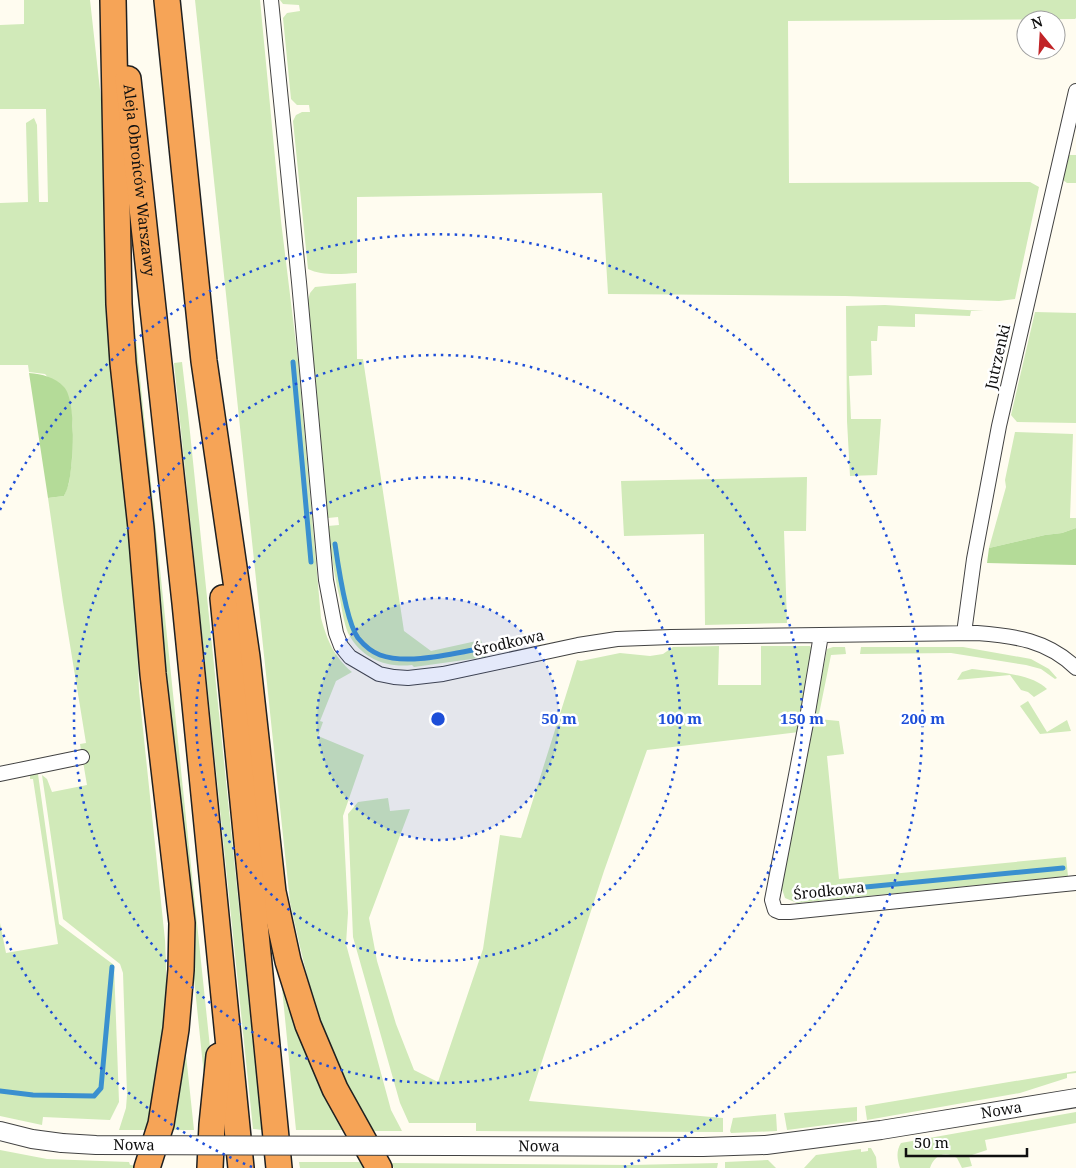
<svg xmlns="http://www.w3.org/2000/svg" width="1076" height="1168" viewBox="0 0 1076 1168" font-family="'Noto Serif',serif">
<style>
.green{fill:#d1eab9}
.forest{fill:#b4db98}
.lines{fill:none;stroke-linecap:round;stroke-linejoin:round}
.stream{stroke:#3a90cf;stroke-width:5}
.minor-casing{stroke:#424242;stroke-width:16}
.tertiary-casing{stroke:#424242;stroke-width:20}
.motorway-casing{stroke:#202020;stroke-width:28}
.minor{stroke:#fff;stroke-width:14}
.tertiary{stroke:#fff;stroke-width:18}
.motorway{stroke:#f6a457;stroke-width:25}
.tertiary-bridge-casing{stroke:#424242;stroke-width:20;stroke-linecap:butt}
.tertiary-bridge{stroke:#fff;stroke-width:18}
.ring{fill:none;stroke:#1d4ed8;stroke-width:2.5;stroke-dasharray:2.5 5}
.labels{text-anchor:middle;stroke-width:5;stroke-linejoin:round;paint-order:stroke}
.street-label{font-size:15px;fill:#0f0f0f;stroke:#fff}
.centre{fill:#1d4ed8;stroke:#fff;stroke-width:2.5}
.ring-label{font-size:15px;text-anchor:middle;font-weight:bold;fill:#1d4ed8;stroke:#fff;stroke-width:5;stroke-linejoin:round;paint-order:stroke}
</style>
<rect width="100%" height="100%" fill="#fffcf0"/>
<path class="green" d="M9 0H90L105 135 133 547 139 691 165 940C167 976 167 1011 162 1047 159 1075 152 1103 147 1130H119L126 1108 127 1095 123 973 120 964 63 919 42 775 47 779 52 792 87 785 80 744 86 743 63 602 48 498 64 496 69 483 72 460 73 427 70 403 45 374 29 372 28 365H0V203L28 202 26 123 34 118 37 125 39 202H48L46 109H0V25L24 24V0Z
M195 0H260L281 221 298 360 321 618C327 640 334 657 352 672L336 681 320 721 323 722 318 736 364 755 343 816 348 913 346 944 391 1110 402 1131H372C362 1113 351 1095 343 1077 316 1021 303 961 290 902Z
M280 0H1076V18L1075 19 788 21 789 183 1030 182 1039 187 1015 299 999 301 845 296 608 294 602 193 357 197V273C341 274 322 276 308 269L293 121 296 115 302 112H310L309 105H297L291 99 283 18 287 13 300 11 299 5 283 4Z
M1069 155H1076V183H1067L1063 180Z
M128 263 211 1057 206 1095 146 513Z
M356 283 357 359H363L404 631 431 651 481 640 486 657 414 667 412 665C385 668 361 658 348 633 344 623 342 610 340 599 334 575 331 551 328 526L339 525 338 517 328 518 308 300 310 293 315 287Z
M885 305 984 311H971L970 316 915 314V327L878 326 877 341H871L872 375 849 376 851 419H881L877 475 850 476 847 421 846 306Z
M1035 312 1076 313V423L1017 422 1011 415Z
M182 362 188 413 262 1130 253 1129 174 363Z
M1015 432 1073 434 1070 518H1076V528L1062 533 1045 535 989 548 1006 487 1005 480Z
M807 477 806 531H784L787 623 705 625 704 534 624 536 621 481Z
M719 646 718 685H761V646H810L812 649 799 732 647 750 604 871 529 1101 723 1118V1132L476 1131V1123H409L400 1103 353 937 348 814 358 802 388 798 390 811 410 809 369 918 377 961 396 1024 414 1070 438 1082 483 949 500 835 521 838 577 660 581 661 620 653 650 656 663 654 673 647Z
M833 647H845L846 654 831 655 818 719 839 721 844 754 827 756 839 879 1066 857 1068 876 797 903 785 898 781 886 827 649Z
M861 647H963L1031 659 1049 669 1057 678 1055 679 1041 669 1026 665 951 653 860 654Z
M972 669C993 672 1032 673 1047 689L1034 697 1028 692 1021 690 1010 675 957 680 962 672Z
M1028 701 1047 732 1067 720 1071 731 1040 734 1020 706Z
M30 774H38L59 924 114 965 119 1102 110 1120 43 1117 42 1125 0 1116V923L6 953 58 944 33 779H30Z
M285 987 316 1076 342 1130H296L282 988Z
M184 1036 194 1130H164Z
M1076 1071V1073L1067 1074V1078L1020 1093 867 1120 865 1106Z
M857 1107V1121L787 1130 784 1113Z
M1076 1112V1123L985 1140 987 1150 969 1156 972 1166 962 1168 957 1158C945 1150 934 1155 930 1168H900C897 1159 896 1151 901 1143Z
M776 1114 777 1131 731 1133 730 1131 733 1118Z
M868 1148H871L876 1157 877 1168H804L816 1155 861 1149V1152L868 1151Z
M0 1150 47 1159 129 1162 130 1165 137 1166 136 1168H0Z
M768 1160 776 1168H725V1162Z
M299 1162H362L366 1168H300Z
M391 1163 632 1165 718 1163 717 1168H394Z"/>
<path class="forest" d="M29 373C42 374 55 377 64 387 77 401 73 464 69 482 68 487 66 492 64 496L48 498Z
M1076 528V565L987 563 989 548 1045 535 1062 533Z"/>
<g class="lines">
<path class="stream" d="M293 362 311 562
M335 544C338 565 347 623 358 638 363 644 372 652 380 655 408 665 450 654 479 649
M845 889 1063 868
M0 1091 33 1095 94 1096 101 1088 112 967"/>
<g class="minor-casing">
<path id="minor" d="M271 0 299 282 326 580 336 633 341 646 350 657 379 674 394 677 408 678 443 674 578 645 617 639 671 637 977 633C1015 636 1047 640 1076 668
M964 633 974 559 999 426 1076 91
M821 635 807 718 772 900 775 910 780 912H790L1076 883
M0 774 82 757"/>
</g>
<g class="tertiary-casing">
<g id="tertiary">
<path d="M0 1131 32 1139 62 1143"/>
<path id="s1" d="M455 1146 703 1147 766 1145 881 1130 1076 1098"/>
</g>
</g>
<g class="motorway-casing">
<g id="motorway">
<path d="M113 0 119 304 123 363 141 528 153 674 182 923 181 970 176 1029 161 1124 147 1168"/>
<path d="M167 0 204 361 247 657 273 892 288 961 308 1025 335 1089 379 1168"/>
<path id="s2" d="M128 79 185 603 241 1168"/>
<path d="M223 598 279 1168"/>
<path d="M210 1168 212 1125 219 1056"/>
</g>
</g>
<use href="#minor" class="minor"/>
<use href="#tertiary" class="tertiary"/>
<use href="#motorway" class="motorway"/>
<g class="tertiary-bridge-casing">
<g id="tertiary-bridge">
<path id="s3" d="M62 1143 96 1145 455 1146"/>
</g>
</g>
<use href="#tertiary-bridge" class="tertiary-bridge"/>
</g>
<circle cx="438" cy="719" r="121" fill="#1d4ed8" fill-opacity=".12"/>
<g class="ring">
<circle cx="438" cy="719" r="121"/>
<circle cx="438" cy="719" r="242"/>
<circle cx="438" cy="719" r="364"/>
<path d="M252 1167A485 485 0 0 1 0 928M0 510A485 485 0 1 1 624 1167"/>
</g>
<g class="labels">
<g class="street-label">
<text dy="5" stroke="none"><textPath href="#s2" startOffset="102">Aleja Obrońców Warszawy</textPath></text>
<text transform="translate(998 357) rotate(-77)" y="5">Jutrzenki</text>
<text transform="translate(509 643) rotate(-13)" y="5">Środkowa</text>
<text transform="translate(829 891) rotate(-6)" y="5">Środkowa</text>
<text dy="5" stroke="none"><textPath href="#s1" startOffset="549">Nowa</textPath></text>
<text dy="5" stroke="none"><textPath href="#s3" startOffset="72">Nowa</textPath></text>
<text dy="5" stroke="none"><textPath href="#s1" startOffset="84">Nowa</textPath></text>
</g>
</g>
<circle cx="438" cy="719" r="8" class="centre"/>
<g class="ring-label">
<text x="559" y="724">50 m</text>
<text x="680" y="724">100 m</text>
<text x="802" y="724">150 m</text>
<text x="923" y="724">200 m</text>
</g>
<g transform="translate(1041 35) rotate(342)"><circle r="24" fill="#ffffff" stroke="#9f9f9f"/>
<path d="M0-4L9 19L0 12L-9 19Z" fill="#c12427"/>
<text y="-8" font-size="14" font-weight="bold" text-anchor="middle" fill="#0f0f0f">N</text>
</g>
<path d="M906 1148v8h121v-8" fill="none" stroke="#0f0f0f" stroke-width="2.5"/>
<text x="914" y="1148" font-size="15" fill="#0f0f0f" stroke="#ffffff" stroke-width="4" paint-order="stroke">50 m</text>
</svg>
